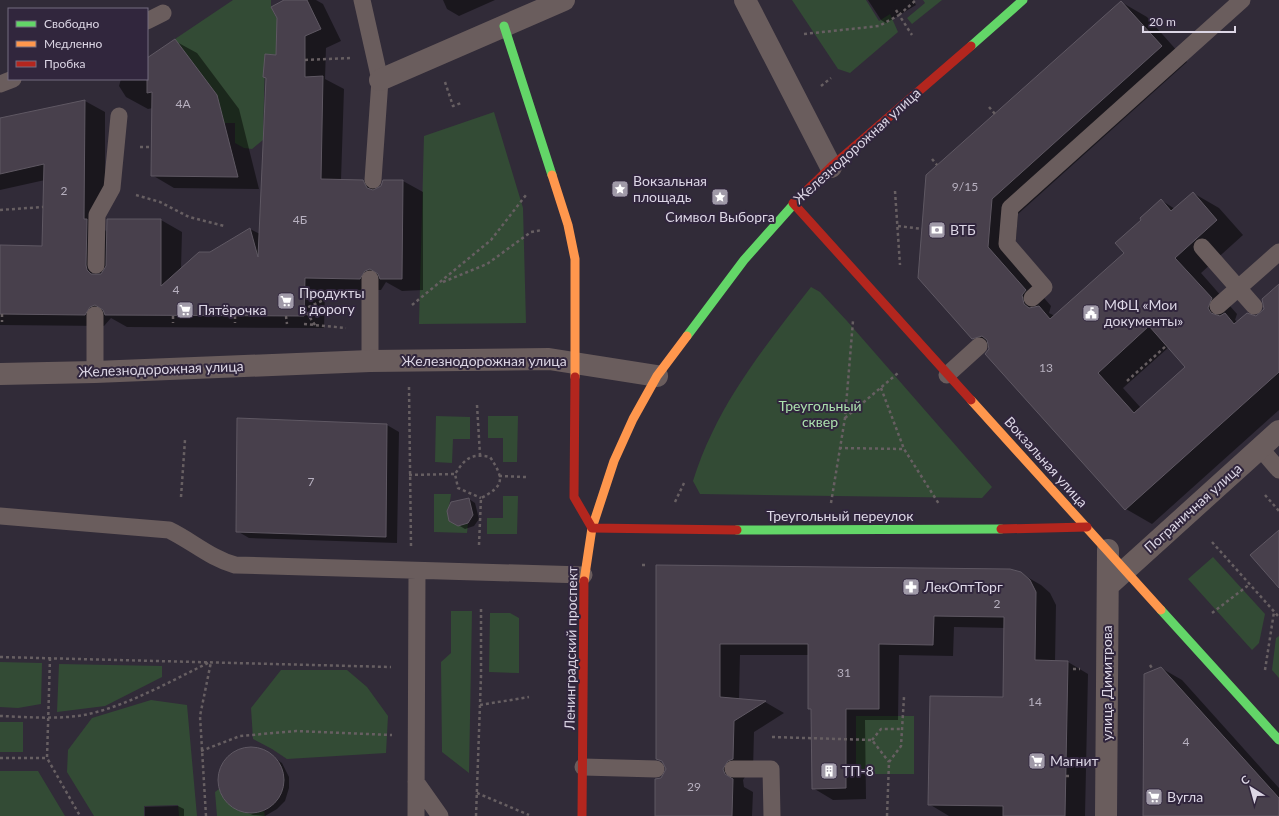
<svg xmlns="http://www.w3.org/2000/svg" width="1279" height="816" viewBox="0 0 1279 816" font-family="Lato,sans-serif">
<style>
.green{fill:#334b35}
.shadow{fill:#0007;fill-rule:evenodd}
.building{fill:#48404c;stroke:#5f5863;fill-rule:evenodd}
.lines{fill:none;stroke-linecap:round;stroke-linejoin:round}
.path{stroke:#675f62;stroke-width:2.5;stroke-dasharray:3 3;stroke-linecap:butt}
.lane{stroke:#6a5d5d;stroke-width:17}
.street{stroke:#6a5d5d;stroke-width:22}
.fast{stroke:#63d668;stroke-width:9}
.slow{stroke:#ff974d;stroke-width:9}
.jam{stroke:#b3261e;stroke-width:9}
.labels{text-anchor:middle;stroke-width:4;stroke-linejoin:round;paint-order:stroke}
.number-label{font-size:12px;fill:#b7b0bf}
.street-label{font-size:14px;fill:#dcd6e5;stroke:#31263d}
.poi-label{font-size:14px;fill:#dcd6e5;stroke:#31263d;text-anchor:start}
.park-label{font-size:14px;fill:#abe0ad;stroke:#31263d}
</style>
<rect width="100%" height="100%" fill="#312b38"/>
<path class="green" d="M233 0H271V7L288 41H276V55L265 54 263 140 252 149 244 148 235 143V123H224L217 95 175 39Z
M792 0H866L879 21 890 14 898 32 850 73 838 69Z
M923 0H942L912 24 907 18 925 3Z
M494 112 523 208 526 323 419 324 424 136Z
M811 287 820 292 847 321 992 487 982 498 700 494 693 481C698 465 704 449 712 433 736 382 776 332 811 287Z
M436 416 470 417V439H453L452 463 435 462Z
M488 416H518L517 462H503V438H488Z
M434 494H451C450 504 447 510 449 520L458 526 468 523 467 533 434 532Z
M503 496H518L517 534H487V518H503Z
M1213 557 1265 614 1259 643 1252 650 1188 579Z
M451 611H472L469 773 442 752 441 662 451 653Z
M490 613H510L519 618V673L489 672Z
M1279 636V678L1272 670 1276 638Z
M0 662 42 663 41 704 18 708 0 707Z
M59 664 162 666V677L105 706 57 712Z
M281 670H347L367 687 388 716 386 753 287 759 272 749 253 739 251 708Z
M151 700 187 705 197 816H179L178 805 144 806V816H94L67 772 68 750 92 718Z
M856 716H914V774H856Z
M0 722H23V752H0Z
M0 771H38L65 816H0Z
M219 789C229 807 243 816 264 811L265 816H217L215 792Z"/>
<path class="shadow" d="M287 0H316L323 4 341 41 326 48 325 79 344 89 341 180 363 181 377 189 403 181 423 192V290L402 291 386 282 381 290H325L324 328 127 327 111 318 104 326 0 325V246L43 247 45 180 0 190V119L85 101 105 112V230L107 232 108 220H161L182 232 181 269 250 229 260 234 277 56Z
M443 0H495L459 16 447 9Z
M868 0H913L916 5 886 23 881 20Z
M1121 2 1147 17 1187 62 1018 214 1014 263 1051 306 1049 313 1055 316 1126 253 1142 220 1161 200 1175 209 1193 193 1219 208 1243 235 1201 273 1237 314 1235 320 1238 322 1257 317 1265 309 1279 285V410L1152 524 1126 509 989 348 973 338 919 278ZM1169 347 1187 367 1141 408 1123 388Z
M175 41 197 53 239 109 259 189 174 188 152 175 153 108 148 109 126 97 119 86 121 79H147V60Z
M387 425 399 432 397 543 249 538 237 531Z
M469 499 475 503 479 519 474 526 465 529 450 520Z
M657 566 1020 573 1041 585 1050 593 1056 605 1055 662H1068L1088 674 1085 816H949L929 804 1004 698 1005 628 954 627 953 656 899 655 898 720H865L866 799 833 800 813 788 812 710 809 708V655H740L739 700 765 702 784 713 754 732 753 770 748 772 743 780 744 787 753 792 752 816H656L662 778 667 769 664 762 657 758Z
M1161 668 1182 680 1279 788V816H1144Z
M256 748 266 752 282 763 289 777V788L285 801 277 809 265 816 253 815 237 809 226 799 220 789 219 775 222 768 232 754 240 750Z
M178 806 184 809V816H145V807Z"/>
<path class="building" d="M284 0H307L321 29 305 36V77L323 76 321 179 363 180 367 188 373 190 381 186 383 180H403L402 279H380L378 274 370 269 365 271 360 279 305 278 304 316 105 315 103 310 95 305 90 307 85 315 0 314V245L42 246 44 164 0 174V118L85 100 84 219H87L86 265 87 270 91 274H101L106 266 107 219H161V286L199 252H210L250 228 258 257 266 78 263 77 265 54 276 55 277 18 271 7Z
M1121 1 1162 46 992 199 988 247 1026 290 1022 295 1024 304 1029 308 1039 306 1050 319 1124 253 1115 243 1141 220 1140 218 1150 209 1161 199 1171 211 1193 192 1217 220 1175 258 1212 298 1208 308 1211 313 1220 316 1225 313 1234 324 1247 313 1256 316 1264 309 1262 299 1279 284V372L1125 510 985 354 989 349 987 340 982 336 972 339 918 278 926 175ZM1149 326 1185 367 1134 413 1098 373Z
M175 39 217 95 238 177 151 176 152 92 147 93V58Z
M237 418 387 424 386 537 236 532Z
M469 498 473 515 468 523 458 526 449 521 447 511 451 502Z
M1279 530V588L1250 555Z
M656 565 1010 569 1021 572 1030 580 1036 592 1035 660 1068 661 1065 816H1003V806L928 805 930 696 1003 697 1004 617 934 616 933 645 879 644V709H846V788L812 789 811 709H808V644H720V697L766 701 734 721 733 759 728 761 723 769 725 774 733 779 732 816H655V779L661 778 666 769 662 761 656 759Z
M1161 667 1279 798V816H1143L1144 674Z
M218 780a33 33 0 1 1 66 0a33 33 0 1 1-66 0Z"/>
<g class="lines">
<path class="path" d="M896 10 899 15 916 0
M804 34 879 26 899 15 912 35
M305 60 351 58
M445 82 453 106 461 103
M821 86 831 78
M989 107 995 114
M140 147H152
M932 159 937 165
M895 191 900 265
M136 195 160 202 189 217 224 226
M0 210 43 207
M898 226 922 229
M443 282 487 264 531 232 542 230
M412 305 491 240 526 195
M2 314V322
M173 316V323
M235 316V323
M286 316 287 324
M304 324 346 328
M315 325 304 309 335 295
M1127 381 1166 346
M409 387 411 546
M881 388 904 449 939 504
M477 405 480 455
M845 418 898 373
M839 448 904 449
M409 475 455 474
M499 476 526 477
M1265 495 1279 511
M181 497 185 440
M675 502 685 481
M831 503 845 418 853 321
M1212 542 1279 617
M479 545 481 498C505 486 504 478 490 457 470 453 465 459 455 474L458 488 481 498
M642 565H648
M1212 613 1250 584
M0 657 391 667
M50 658 47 758 80 816
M1150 665 1153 670
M1073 669H1080
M1265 670 1274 612
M480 705 529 697
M0 716C28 717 62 720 89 714 131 704 171 681 210 662
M772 737 872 740 889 762
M872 740 881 729H901
M201 751 240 736 296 731 392 735
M0 758H47
M1066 776H1071
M477 793 529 815
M206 816 200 716 211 662
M476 816 481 676V607
M887 816 889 762 901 746 904 697"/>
<path class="lane" d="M362 0 380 80 373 180
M147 21 163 13
M0 84 13 79
M1202 247 1254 306
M96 265 97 215 112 188 119 116
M1032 298 1044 287 1007 244 1010 208 1242 0
M1218 306 1279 252
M370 361V279
M95 372V315
M947 375 979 346
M1260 448 1279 470
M0 516 169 530C192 541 210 558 235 565L584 575
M583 767 656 769
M733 769H771L772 816
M416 782 440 816
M416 816 417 571"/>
<path class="street" d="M745 0 831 167
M380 80 564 0
M0 374 95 372 370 361 549 359 657 376
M1111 583 1279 431
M1106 816 1108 550"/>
<path class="fast" d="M504 26 552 175
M971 46 1023 0
M687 336 744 260 801 196
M737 530 1001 529
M1161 610 1279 740"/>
<path class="slow" d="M552 175 568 225 575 259V377
M971 400 1161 610
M584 581 592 528 614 461 633 419 657 376 687 336"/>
<path class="jam" d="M801 196 831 167 971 46
M793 203 971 400
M575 377 574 497 592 528 737 530
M1001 529 1087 527
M582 816 584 581"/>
</g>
<defs>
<g id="sight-square" transform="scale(0.9)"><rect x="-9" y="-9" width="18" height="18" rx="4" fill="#a09aa8" stroke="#31263d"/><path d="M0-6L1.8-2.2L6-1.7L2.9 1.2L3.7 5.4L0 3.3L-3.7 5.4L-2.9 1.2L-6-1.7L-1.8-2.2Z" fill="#fff"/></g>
<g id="bank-square" transform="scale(0.9)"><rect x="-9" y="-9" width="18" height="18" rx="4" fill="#a09aa8" stroke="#31263d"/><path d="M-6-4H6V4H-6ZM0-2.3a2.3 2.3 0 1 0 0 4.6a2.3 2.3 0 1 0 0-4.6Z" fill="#fff"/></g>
<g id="supermarket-square" transform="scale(0.9)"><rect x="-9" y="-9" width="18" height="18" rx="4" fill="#a09aa8" stroke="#31263d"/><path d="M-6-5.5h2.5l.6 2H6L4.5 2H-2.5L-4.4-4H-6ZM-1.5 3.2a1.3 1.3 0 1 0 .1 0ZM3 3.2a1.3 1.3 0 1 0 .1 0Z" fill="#fff"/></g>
<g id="civic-square" transform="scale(0.9)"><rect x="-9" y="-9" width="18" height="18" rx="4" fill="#a09aa8" stroke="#31263d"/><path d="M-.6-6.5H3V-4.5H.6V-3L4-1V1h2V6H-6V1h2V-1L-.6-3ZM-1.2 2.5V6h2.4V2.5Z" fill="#fff"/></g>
<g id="pharmacy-square" transform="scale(0.9)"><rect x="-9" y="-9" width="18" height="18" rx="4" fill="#a09aa8" stroke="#31263d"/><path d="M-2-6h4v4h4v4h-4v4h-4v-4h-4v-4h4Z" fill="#fff"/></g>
<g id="building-square" transform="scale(0.9)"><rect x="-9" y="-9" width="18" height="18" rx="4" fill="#a09aa8" stroke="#31263d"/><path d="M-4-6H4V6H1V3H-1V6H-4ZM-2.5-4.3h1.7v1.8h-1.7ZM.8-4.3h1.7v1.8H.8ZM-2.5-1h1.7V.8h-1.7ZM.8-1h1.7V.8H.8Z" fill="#fff"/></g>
</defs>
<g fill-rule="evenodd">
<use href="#sight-square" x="620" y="189"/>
<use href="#sight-square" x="720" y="197"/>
<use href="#bank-square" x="937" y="230"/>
<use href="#supermarket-square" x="286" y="301"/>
<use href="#supermarket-square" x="185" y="310"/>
<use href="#civic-square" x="1091" y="313"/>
<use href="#pharmacy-square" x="911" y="587"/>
<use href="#supermarket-square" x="1037" y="761"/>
<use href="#building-square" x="829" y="771"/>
<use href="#supermarket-square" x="1154" y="797"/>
</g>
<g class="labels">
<g class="number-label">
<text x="183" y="108">4А</text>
<text x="965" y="191">9/15</text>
<text x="64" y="195">2</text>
<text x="300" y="224">4Б</text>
<text x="176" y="294">4</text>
<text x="1046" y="372">13</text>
<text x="311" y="486">7</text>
<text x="997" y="608">2</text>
<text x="844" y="677">31</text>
<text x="1035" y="706">14</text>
<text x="1186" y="746">4</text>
<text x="694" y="791">29</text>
</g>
<g class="street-label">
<text transform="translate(857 146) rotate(-42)" y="5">Железнодорожная улица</text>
<text x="484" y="366">Железнодорожная улица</text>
<text transform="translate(161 369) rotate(-2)" y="5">Железнодорожная улица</text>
<text transform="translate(1046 462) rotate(48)" y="5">Вокзальная улица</text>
<text transform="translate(1193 508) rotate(-42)" y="5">Пограничная улица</text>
<text x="840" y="521">Треугольный переулок</text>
<text transform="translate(571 648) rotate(-89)" y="5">Ленинградский проспект</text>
<text transform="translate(1107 683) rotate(-90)" y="5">улица Димитрова</text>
</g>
<g class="poi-label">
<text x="633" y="186">Вокзальная<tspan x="633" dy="16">площадь</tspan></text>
<text x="720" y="222" text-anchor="middle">Символ Выборга</text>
<text x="950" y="235">ВТБ</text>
<text x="299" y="298">Продукты<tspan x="299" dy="16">в дорогу</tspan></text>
<text x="1104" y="310">МФЦ «Мои<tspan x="1104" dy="16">документы»</tspan></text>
<text x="198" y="315">Пятёрочка</text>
<text x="924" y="592">ЛекОптТорг</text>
<text x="1050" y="766">Магнит</text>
<text x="842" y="776">ТП-8</text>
<text x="1167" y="802">Вугла</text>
</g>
<g class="park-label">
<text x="820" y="411">Треугольный<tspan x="820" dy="16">сквер</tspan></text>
</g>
</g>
<rect x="8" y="8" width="140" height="72" fill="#31263d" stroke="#756c80"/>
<rect x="16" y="21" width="20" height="6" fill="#63d668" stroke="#756c80"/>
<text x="44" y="28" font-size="12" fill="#dcd6e5">Свободно</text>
<rect x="16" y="41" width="20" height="6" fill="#ff974d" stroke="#756c80"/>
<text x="44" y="48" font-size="12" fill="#dcd6e5">Медленно</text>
<rect x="16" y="61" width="20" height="6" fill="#b3261e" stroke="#756c80"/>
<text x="44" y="68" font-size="12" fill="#dcd6e5">Пробка</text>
<g transform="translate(1251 788) rotate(323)" stroke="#31263d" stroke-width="3" paint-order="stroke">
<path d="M0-3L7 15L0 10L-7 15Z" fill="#dcd6e5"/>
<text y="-6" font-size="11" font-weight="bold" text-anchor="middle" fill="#dcd6e5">С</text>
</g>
<path d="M1143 26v6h92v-6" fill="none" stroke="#dcd6e5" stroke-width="2"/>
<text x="1149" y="26" font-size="12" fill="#dcd6e5" stroke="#31263d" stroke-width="3" paint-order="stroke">20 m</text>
</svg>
